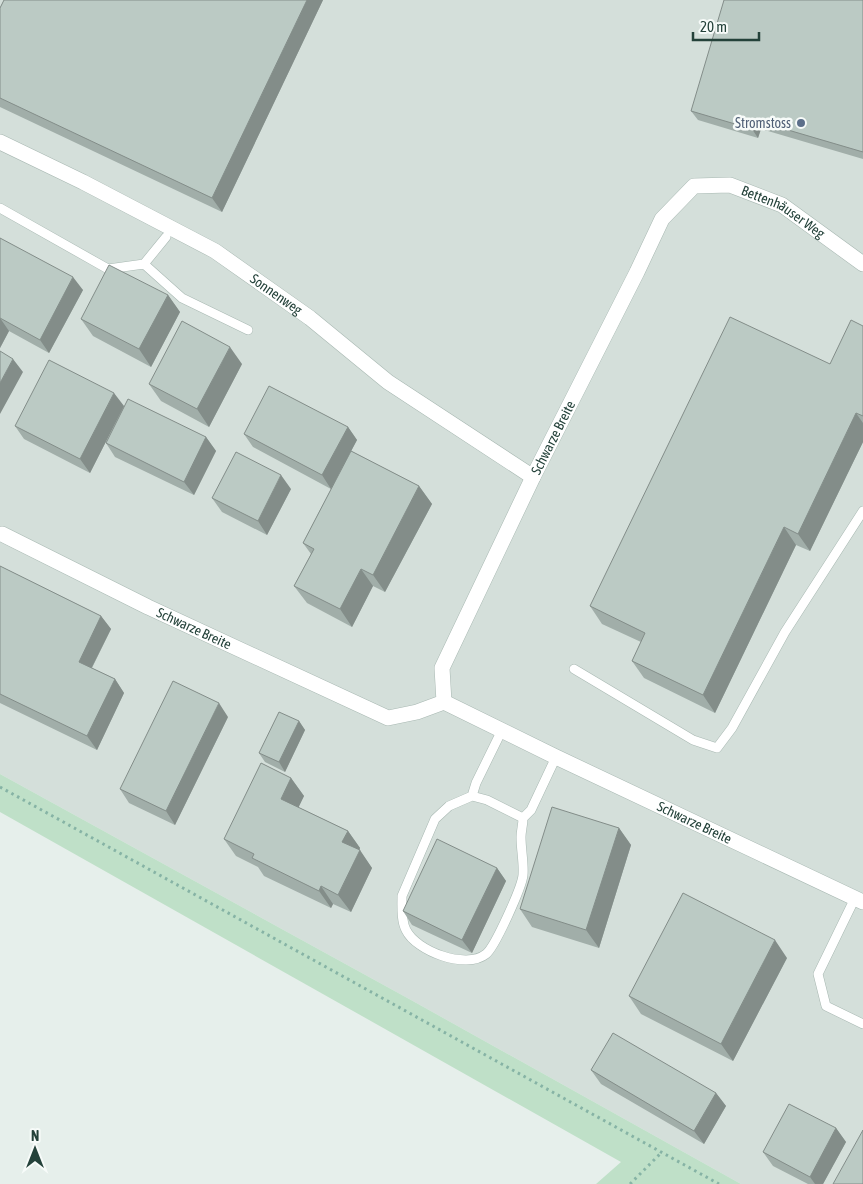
<svg xmlns="http://www.w3.org/2000/svg" width="863" height="1184" viewBox="0 0 863 1184" font-family="'Asap Condensed',sans-serif">
<style>
.built{fill:#d4dfda}
.green{fill:#bfe0c8}
.lines{fill:none;stroke-linecap:round;stroke-linejoin:round}
.service-casing{stroke:#a8b8b2;stroke-width:10}
.minor-casing{stroke:#a8b8b2;stroke-width:16}
.path{stroke:#86b3a5;stroke-width:3;stroke-dasharray:2.5 4;stroke-linecap:butt}
.service{stroke:#fff;stroke-width:9}
.minor{stroke:#fff;stroke-width:15}
.wall{fill:#a1aea9}
.shaded-wall{fill:#838d89}
.building{fill:#bbcac4;stroke:#838d89}
.service-dot{fill:#5c6f8a;stroke:#f7fbf9;stroke-width:2}
.labels{text-anchor:middle;stroke-width:5;stroke-linejoin:round;paint-order:stroke}
.service-label{font-size:14px;fill:#4e5e75;stroke:#f7fbf9;text-anchor:end}
.street-label{font-size:14px;fill:#24423a;stroke:#f7fbf9}
</style>
<rect width="100%" height="100%" fill="#e6efeb"/>
<path class="built" d="M0 0H863V1184H741L411 1000 0 774Z"/>
<path class="green" d="M0 774 411 1000 741 1184H596L621 1162 0 812Z"/>
<g class="lines">
<g class="service-casing">
<path id="service" d="M0 208 108 269 144 264 166 237
M144 264 182 298 248 330
M574 669 693 740 717 748 732 728 785 632 863 511
M502 730 476 783 472 796 487 800 523 818 531 810 556 757
M472 796 449 806 435 819 402 896C402 906 401 921 406 930 416 951 466 970 486 954 495 947 522 887 523 875 524 863 521 850 521 837 521 831 523 825 523 818
M855 898 818 974 826 1006 863 1024"/>
</g>
<g class="minor-casing">
<g id="minor">
<path id="s1" d="M0 142 83 182 215 251 310 318 388 382 533 477"/>
<path id="s2" d="M2 534 148 607 388 718 417 712 444 702 442 668 533 477 637 272 662 219 694 186 730 185 782 205 863 264"/>
<path id="s3" d="M444 702 556 757 863 902"/>
</g>
</g>
<path class="path" d="M0 787 719 1184
M630 1184 662 1152"/>
<use href="#service" class="service"/>
<use href="#minor" class="minor"/>
</g>
<path class="wall" d="M4 0H323L222 212 0 107V8Z
M863 0V159L761 129 758 138 698 120 691 111Z
M0 238 83 290 49 353 9 331 0 348Z
M168 295 180 312 151 367 93 336 81 319Z
M863 326V442L810 551 796 545 715 713 644 678 632 661 641 642 602 624 590 606 830 364Z
M242 364 209 427 161 401 149 384Z
M124 406 206 437 216 451 194 495 115 457 106 443 121 412 90 473 24 439 15 426Z
M348 427 357 440 351 451 419 486 432 504 385 592 373 586 352 627 307 603 294 586 311 554 303 543 331 489 253 447 244 434Z
M291 489 267 535 222 512 212 498Z
M0 566 101 616 111 629 92 668 115 679 124 693 97 750 0 703Z
M228 717 175 825 129 803 120 789Z
M299 721 305 730 285 772 265 762 259 753Z
M291 778 304 796 298 807 348 831 360 848 359 850 372 868 351 912 333 904 331 908 264 876 258 867 236 856 224 839Z
M619 828 631 845 599 948 532 927 520 909Z
M497 868 506 881 472 953 412 925 403 911Z
M787 958 733 1061 641 1014 629 996Z
M591 1070 716 1093 726 1106 704 1144 601 1084Z
M836 1128 846 1142 823 1184H808L773 1166 763 1152Z"/>
<path class="shaded-wall" d="M307 0H323L222 212 212 198Z
M754 120 761 129 758 138 752 129Z
M73 277 83 290 49 353 40 340Z
M168 295 180 312 151 367 139 349Z
M0 318 9 331 0 348Z
M230 347 242 364 209 427 197 409Z
M13 359 23 372 0 414V383Z
M114 393 124 406 90 473 80 459Z
M856 413 863 423V442L810 551 798 534Z
M348 427 357 440 331 489 322 475Z
M206 437 216 451 194 495 184 482Z
M281 475 291 489 267 535 258 521Z
M419 486 432 504 385 592 373 575Z
M784 527 796 545 715 713 703 695Z
M361 569 373 586 352 627 340 609Z
M101 616 111 629 88 675 79 662Z
M115 679 124 693 97 750 87 736Z
M219 703 228 717 175 825 166 811Z
M299 721 305 730 285 772 279 762Z
M291 778 304 796 294 817 281 799Z
M619 828 631 845 599 948 586 930Z
M348 831 360 848 355 859 342 842Z
M360 850 372 868 351 912 338 895Z
M497 868 506 881 472 953 462 940Z
M321 886 333 904 331 908 319 891Z
M775 940 787 958 733 1061 721 1044Z
M716 1093 726 1106 704 1144 694 1131Z
M836 1128 846 1142 823 1184H815L810 1177Z"/>
<path class="building" d="M4 0H307L212 198 0 98V8Z
M724 0H863V152L754 120 752 129 691 111Z
M0 238 73 277 40 340 0 318Z
M109 265 168 295 139 349 81 319Z
M730 317 830 364 851 320 863 326V416L856 413 798 534 784 527 703 695 632 661 645 633 590 606Z
M182 321 230 347 197 409 149 384Z
M0 351 13 359 0 383Z
M49 360 114 393 80 459 15 426Z
M269 386 348 427 322 475 244 434Z
M128 399 206 437 184 482 106 443Z
M351 451 419 486 373 575 361 569 340 609 294 586 314 549 303 543Z
M236 452 281 475 258 521 212 498Z
M0 566 101 616 79 662 115 679 87 736 0 694Z
M173 681 219 703 166 811 120 789Z
M279 712 299 721 279 762 259 753Z
M261 763 291 778 281 799 348 831 342 842 360 850 338 895 321 886 319 891 252 858 254 854 224 839Z
M552 807 619 828 586 930 520 909Z
M437 839 497 868 462 940 403 911Z
M683 893 775 940 721 1044 629 996Z
M613 1033 716 1093 694 1131 591 1070Z
M789 1104 836 1128 810 1177 763 1152Z
M863 1130V1184H833Z"/>
<circle class="service-dot" cx="801" cy="123" r="5"/>
<g class="labels">
<g class="service-label">
<text x="791" y="128">Stromstoss</text>
</g>
<g class="street-label">
<text dy="5" stroke="none"><textPath href="#s2" startOffset="1162">Bettenhäuser Weg</textPath></text>
<text dy="5" stroke="none"><textPath href="#s1" startOffset="316">Sonnenweg</textPath></text>
<text dy="5" stroke="none"><textPath href="#s2" startOffset="776">Schwarze Breite</textPath></text>
<text dy="5" stroke="none"><textPath href="#s2" startOffset="214">Schwarze Breite</textPath></text>
<text dy="5" stroke="none"><textPath href="#s3" startOffset="278">Schwarze Breite</textPath></text>
</g>
</g>
<g transform="translate(35 1149)" stroke="#f7fbf9" stroke-width="4" paint-order="stroke">
<path d="M0-4L9 19L0 12L-9 19Z" fill="#24423a"/>
<text y="-8" font-size="14" font-weight="bold" text-anchor="middle" fill="#24423a">N</text>
</g>
<path d="M693 32v8h66v-8" fill="none" stroke="#24423a" stroke-width="2.5"/>
<text x="700" y="32" font-size="15" fill="#24423a" stroke="#f7fbf9" stroke-width="4" paint-order="stroke">20 m</text>
</svg>
